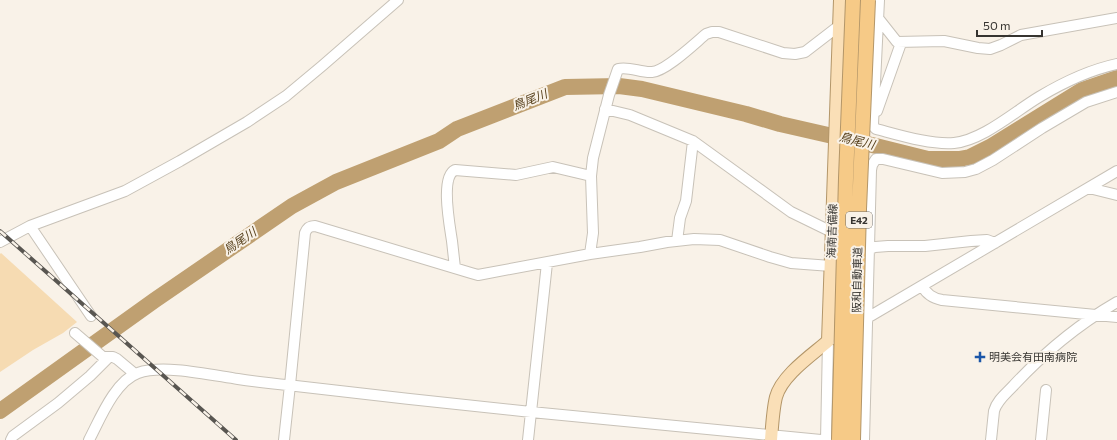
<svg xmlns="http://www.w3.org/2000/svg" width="1117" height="440" viewBox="0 0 1117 440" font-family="Commissioner,'Noto Sans JP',sans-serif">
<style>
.green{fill:#f6dbb2}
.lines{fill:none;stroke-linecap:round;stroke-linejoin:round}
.river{stroke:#bfa071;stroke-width:16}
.minor-casing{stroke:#c8c2b8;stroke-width:12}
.major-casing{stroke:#b39669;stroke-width:14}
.minor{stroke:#fff;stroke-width:10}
.major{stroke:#fadfb7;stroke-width:12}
.rail-casing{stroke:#595651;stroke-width:4}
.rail{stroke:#f9f2e8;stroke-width:2.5;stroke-dasharray:8;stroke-linecap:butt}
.highway-bridge-casing{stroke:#b39669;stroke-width:16;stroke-linecap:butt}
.highway-bridge{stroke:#f6ca87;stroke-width:14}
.poi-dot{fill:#1b56a8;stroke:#f9f2e8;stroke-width:1.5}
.labels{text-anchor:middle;stroke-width:4;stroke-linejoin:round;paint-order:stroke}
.shield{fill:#f9f2e8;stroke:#706d67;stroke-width:1}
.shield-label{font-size:10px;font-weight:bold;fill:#363430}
.street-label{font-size:11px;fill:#363430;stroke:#f9f2e8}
.poi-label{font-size:11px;fill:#363430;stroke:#f9f2e8;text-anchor:start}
.water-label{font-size:12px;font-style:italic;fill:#543d18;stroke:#f9f2e8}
</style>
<rect width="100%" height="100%" fill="#f9f2e8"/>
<path class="green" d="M1 253 77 322 63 333 33 350 0 372V254Z"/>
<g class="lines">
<path class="river" d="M0 411 155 300 292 206 336 182 439 141 457 129 565 87 619 86 642 89 746 114 780 124 872 145 928 159H959L970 157 990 147 1082 90 1117 78"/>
<g class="minor-casing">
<path id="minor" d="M879 0 873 124 874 127 876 129C899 135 931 145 954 143 983 140 1014 112 1039 97 1064 82 1089 70 1117 64
M878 18 897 42 944 41 978 48 990 49 1001 45 1021 35 1117 18
M605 109 630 115 693 141 791 212 832 232
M877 111 901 43
M1089 188 1117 195
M30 226 91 316
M677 241 680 218 686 201 693 141
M0 242 30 226 125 191 180 161 247 122 286 96 322 66 398 0
M863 252 875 247 888 246H925L971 241 987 240 995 243
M590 254 593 233 591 176 593 158 609 95 618 69C629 66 641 73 652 72 666 71 694 44 706 34L712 32H719L783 53 795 54 805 52 844 22
M455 268C454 259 453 250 452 241 450 227 440 177 455 170L516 175 553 167 591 176
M922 286C927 294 932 298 942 300L1117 317
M862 321 1117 171
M75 333 103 357H113L117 359 135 374
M11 440 13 436 58 403 90 376 108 358
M89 440C100 419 115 381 138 373 163 364 211 375 238 379 257 382 277 384 296 386 374 395 453 404 531 412 628 422 725 430 821 440
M284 440 290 385 305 233C307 228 309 226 315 226L471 273 478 275 590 254 640 247 667 242 694 239 720 240 770 257 791 263 831 266
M528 440 547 263
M826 440 828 341 847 331
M864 440 871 170 872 165 876 159H883L942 173 965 172 976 169 993 160 1042 128 1086 102 1117 92
M991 440 994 411C997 400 1007 393 1014 385 1044 353 1079 324 1117 302
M1041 440 1046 390"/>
</g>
<g class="major-casing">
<path id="major" d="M771 440C772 427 773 409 776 397 782 375 812 355 828 341L840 0"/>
</g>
<use href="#minor" class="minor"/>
<use href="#major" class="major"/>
<g class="rail-casing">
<path id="rail" d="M0 231 236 440"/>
</g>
<use href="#rail" class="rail"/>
<g class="highway-bridge-casing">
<path id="highway-bridge" d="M839 440 846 178 853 0
M853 440 859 209 868 0"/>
</g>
<use href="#highway-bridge" class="highway-bridge"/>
</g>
<path class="poi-dot" d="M978 351h4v4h4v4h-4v4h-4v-4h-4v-4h4z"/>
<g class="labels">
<rect class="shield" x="846" y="212" width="26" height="16" rx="3"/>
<g class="shield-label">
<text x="859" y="224">E42</text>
</g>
<g class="street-label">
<text transform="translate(832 231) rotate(-88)" y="4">海南吉備線</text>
<text transform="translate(857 280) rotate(-89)" y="4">阪和自動車道</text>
</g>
<g class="poi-label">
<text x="989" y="361">明美会有田南病院</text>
</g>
<g class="water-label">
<text transform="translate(530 100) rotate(-22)" y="4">鳥尾川</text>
<text transform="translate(857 141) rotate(14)" y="4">鳥尾川</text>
<text transform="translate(240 241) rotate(-34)" y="4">鳥尾川</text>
</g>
</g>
<path d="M977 30v6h65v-6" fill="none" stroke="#363430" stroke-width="2"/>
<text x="983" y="30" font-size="12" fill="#363430" stroke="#f9f2e8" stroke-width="3" paint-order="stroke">50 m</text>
</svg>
